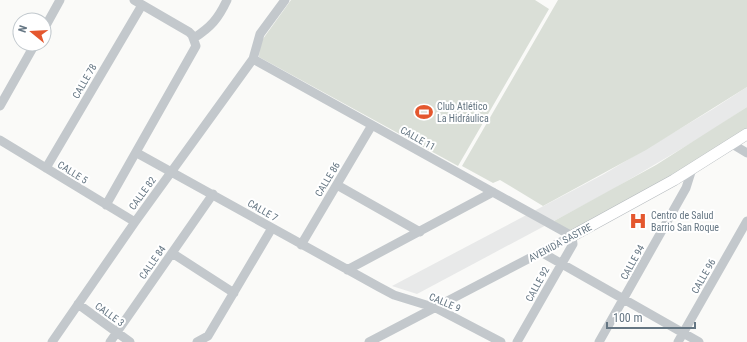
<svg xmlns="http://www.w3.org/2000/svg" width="747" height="342" viewBox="0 0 747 342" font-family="'Roboto Condensed',sans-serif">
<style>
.built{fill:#e8e9e9}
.green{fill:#dadfd7}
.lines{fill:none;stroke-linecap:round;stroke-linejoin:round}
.major-casing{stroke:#b5babe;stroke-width:12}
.minor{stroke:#c3c8cc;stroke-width:9}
.major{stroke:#fff;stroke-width:11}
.labels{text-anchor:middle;stroke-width:4;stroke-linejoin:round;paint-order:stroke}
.street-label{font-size:10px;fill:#657683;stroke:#fff}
.poi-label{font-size:10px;fill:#657683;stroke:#fff;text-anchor:start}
</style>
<rect width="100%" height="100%" fill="#fafaf8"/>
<path class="built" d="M747 87V107L703 136 610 191 417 294 392 286 604 174 713 109Z"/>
<path class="green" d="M291 0H535L549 9 458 166 259 57 260 43Z
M558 0H747V87L646 150 543 206 500 180 493 183 462 166Z
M747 107V128L697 161 571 232 554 221 656 165Z"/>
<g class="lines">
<g class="major-casing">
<path id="major" d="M572 236 674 180 747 134"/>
</g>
<path class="minor" d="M44 29 60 0
M194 38C211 27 218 19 227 0
M253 59 572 236
M0 106 35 44
M0 140 135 222
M732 144 747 153
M137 153 379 287 394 295 436 308 501 342
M46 168 142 5
M337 185 420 232
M106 205 196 46 192 35 189 32 134 0
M301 245 372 125
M541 252 699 342
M172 253 234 293
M347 270 493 192
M78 304 130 342
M52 342 135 222 253 59 260 34 285 0
M110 342 213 194
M197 342 208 336 272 228
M369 342 572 236
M517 342 573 244 572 236
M599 342 686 188 692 169
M678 342 747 221"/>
<use href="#major" class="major"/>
</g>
<defs>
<g id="stadium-bare" transform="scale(1.38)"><path d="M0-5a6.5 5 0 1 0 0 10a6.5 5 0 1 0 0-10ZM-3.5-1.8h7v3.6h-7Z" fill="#e4572e" stroke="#fff" stroke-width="2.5" paint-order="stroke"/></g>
<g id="hospital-bare" transform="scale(1.38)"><path d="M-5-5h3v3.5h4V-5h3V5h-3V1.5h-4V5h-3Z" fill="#e4572e" stroke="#fff" stroke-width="2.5" paint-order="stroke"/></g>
</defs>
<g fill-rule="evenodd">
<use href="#stadium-bare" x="424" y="112"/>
<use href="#hospital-bare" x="638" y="221"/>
</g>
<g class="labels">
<g class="street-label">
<text transform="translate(84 81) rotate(-60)" y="4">CALLE 78</text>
<text transform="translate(418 138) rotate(29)" y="4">CALLE 11</text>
<text transform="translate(73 172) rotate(32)" y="4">CALLE 5</text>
<text transform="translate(327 179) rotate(-59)" y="4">CALLE 86</text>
<text transform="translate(142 193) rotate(-54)" y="4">CALLE 82</text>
<text transform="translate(263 210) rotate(30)" y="4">CALLE 7</text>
<text transform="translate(560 242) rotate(-28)" y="4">AVENIDA SASTRE</text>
<text transform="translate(152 262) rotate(-55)" y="4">CALLE 84</text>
<text transform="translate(632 262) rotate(-61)" y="4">CALLE 94</text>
<text transform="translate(703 276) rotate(-60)" y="4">CALLE 96</text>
<text transform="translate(537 284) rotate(-61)" y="4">CALLE 92</text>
<text transform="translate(445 302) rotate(23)" y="4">CALLE 9</text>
<text transform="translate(110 314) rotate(36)" y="4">CALLE 3</text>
</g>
<g class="poi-label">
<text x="437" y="110">Club Atlético<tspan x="437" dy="12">La Hidráulica</tspan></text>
<text x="651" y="219">Centro de Salud<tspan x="651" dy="12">Barrio San Roque</tspan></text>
</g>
</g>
<g transform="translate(32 32) rotate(288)"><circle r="19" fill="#ffffff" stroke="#c1c8cd"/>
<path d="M0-3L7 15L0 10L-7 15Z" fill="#e4572e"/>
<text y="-6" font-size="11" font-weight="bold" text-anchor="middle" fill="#657683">N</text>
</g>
<path d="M607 322v6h88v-6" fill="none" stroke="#657683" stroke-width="2"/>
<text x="613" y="322" font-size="12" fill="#657683" stroke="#ffffff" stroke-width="3" paint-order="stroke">100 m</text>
</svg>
